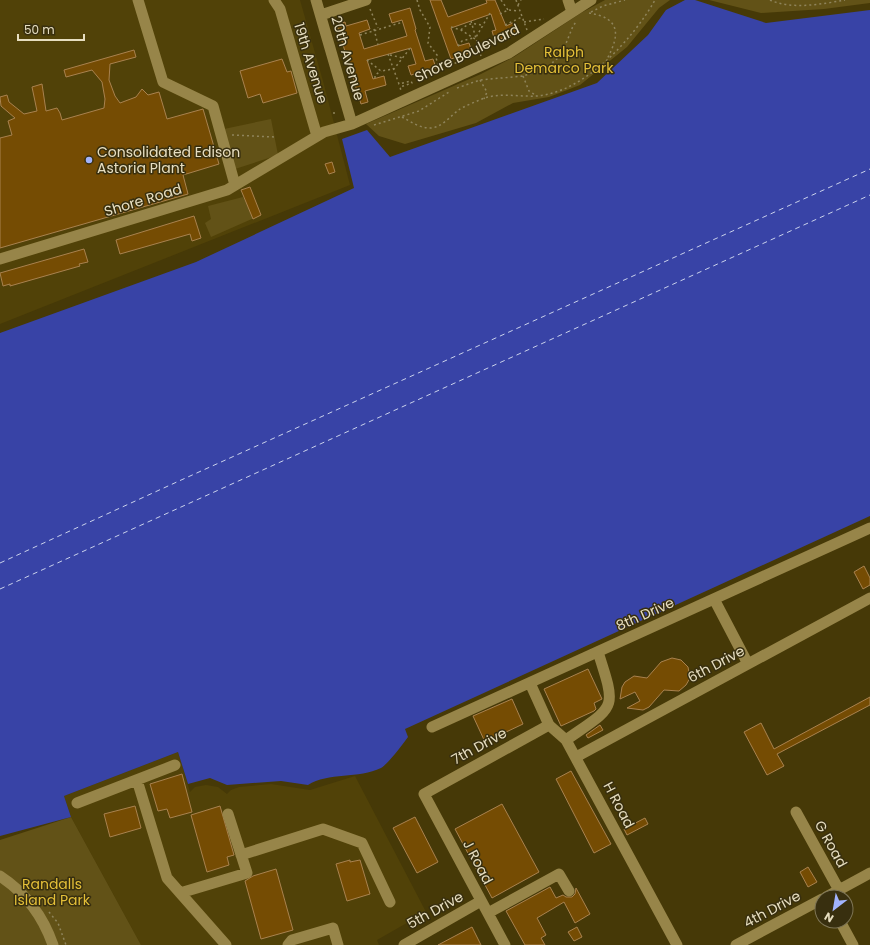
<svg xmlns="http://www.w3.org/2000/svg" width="870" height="945" viewBox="0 0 870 945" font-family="Poppins,sans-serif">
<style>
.built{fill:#514208}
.green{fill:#625217}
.water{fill:#3843a6}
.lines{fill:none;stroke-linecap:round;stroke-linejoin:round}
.ferry{stroke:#cad2ec;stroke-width:1;stroke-dasharray:5 4;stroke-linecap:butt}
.building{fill:#754c03;stroke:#a9824f}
.path{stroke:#8f845b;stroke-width:1.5;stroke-dasharray:2 3;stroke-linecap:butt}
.minor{stroke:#978549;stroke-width:11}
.poi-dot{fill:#a1b3fd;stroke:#382f0f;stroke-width:1.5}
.labels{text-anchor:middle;stroke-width:3;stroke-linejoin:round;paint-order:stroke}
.park-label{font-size:14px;fill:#e4bf38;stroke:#382f0f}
.street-label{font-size:14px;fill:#e7dec0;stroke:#382f0f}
.poi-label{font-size:14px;fill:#e7dec0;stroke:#382f0f;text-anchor:start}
</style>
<rect width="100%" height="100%" fill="#463907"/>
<path class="built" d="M0 0H300L323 81 350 185 0 324Z
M178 752 190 792 195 787 206 785 218 787 227 794 231 790 239 787 271 784 310 790 355 776 426 912 377 940 379 945H141L71 817 64 796Z"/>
<path class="green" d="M605 0H670L659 8 627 47 580 85 549 97 513 103 476 123 405 144 379 136 366 124 481 74 514 57 581 13Z
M709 0H870V3L824 9 761 13Z
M271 119 278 155 235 169 224 129Z
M243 197 254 218 211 237 205 223 211 219 208 206Z
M71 817 141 945H0V840Z"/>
<path class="water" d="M685 0H695L766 23 870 10V516L405 729 408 737C402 745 389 763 381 768 359 779 328 772 308 785L281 781 227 785 210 778 188 784 178 752 64 796 71 817 0 836V333L196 262 354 188 342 139 367 130 390 157 597 83 648 35 666 10Z"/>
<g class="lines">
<path class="ferry" d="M0 563 179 481 870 169
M0 589 870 195"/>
</g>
<path class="building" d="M430 0H441L448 17 487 3 486 0H495L506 26 513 23 517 33 495 41 492 31 496 30 491 14 451 28 458 46 469 43 472 52 451 59Z
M410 8 416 29 415 30 425 61 433 59 436 68 411 75 408 66 416 64 411 48 367 60 373 79 384 76 386 85 365 91 368 102 361 104 337 25 345 22 346 26 367 20 370 29 359 33 364 49 407 36 402 20 392 23 389 14Z
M134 50 136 57 110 64 109 80 115 96 120 103 136 97 142 89 148 95 159 92 167 119 203 109 219 164 183 175 188 194 0 248V138L12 135 8 121 15 118 1 106 0 97 7 95 9 102 24 114 37 111 32 87 42 84 46 111 57 108 60 113 62 120 104 108 105 99 102 82 92 70 66 77 64 70Z
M282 59 287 72 291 71 297 93 263 103 260 94 248 98 240 71Z
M332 162 335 172 329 174 325 164Z
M250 187 261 215 253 219 241 190Z
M194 216 201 238 192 241 190 234 120 254 116 240Z
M84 249 88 262 79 264 80 266 10 286V284L3 286 0 273Z
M864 566 870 578V585L863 589 854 572Z
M672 658 681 660 688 667 690 678 686 685 679 691 664 690 649 707 643 710 627 708 640 701 635 692 620 699 622 687 625 682 634 676 647 678 661 662Z
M588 669 602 699 594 703 596 709 594 711 561 726 544 689Z
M870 697V705L777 754 784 766 767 775 744 732 761 723 774 749Z
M512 699 523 724 485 742 473 716Z
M600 725 603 730 588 738 586 735Z
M571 771 611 844 594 853 556 779Z
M182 774 192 812 170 818 167 809 158 811 150 784Z
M502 804 539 872 492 898 455 829Z
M135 806 141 828 110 837 104 814Z
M220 806 234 855 227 857 229 865 207 872 191 815Z
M415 817 438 862 417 873 393 828Z
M645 818 648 824 627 835 624 829Z
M350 860V862L360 860 370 894 347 901 336 864Z
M808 867 817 882 808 887 800 872Z
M276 869 293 930 261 939 245 881 253 876Z
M550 887 556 898 563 895 566 897H572L575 894 576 888 590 914 575 923 564 902 537 918 546 935 541 938 545 945H525L506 911Z
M472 927 481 945H438Z
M577 927 582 937 574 941 568 932Z"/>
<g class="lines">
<path class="path" d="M417 0 420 10 430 27 428 43 437 55 436 58 439 67 460 62 462 63
M501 0 508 10
M516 0 527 30
M770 0C792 10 822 4 845 0
M518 5 521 0
M370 9 378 28
M591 12 603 6 625 0
M589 13C621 18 620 35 607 59
M500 14 508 10 519 11
M471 21 481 56
M524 22 544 19
M505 25 522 17
M451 27 461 30 475 39 490 13
M374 29 378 45
M461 30C468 22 475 23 484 26
M360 35 403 22
M458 46 462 41 473 38
M388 54 399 84 411 81 412 83 400 87 401 91
M390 55 403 58
M367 60 381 71 394 69 411 47
M523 76 529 91 537 96
M375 78V75L381 71
M480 80 487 92 484 99
M457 88 480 80 523 76 545 69 558 58 563 51 573 26 576 22
M333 113H336
M402 117C411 122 420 128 430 128 442 128 451 115 460 109 467 105 475 102 482 99 500 92 518 97 537 96 585 92 633 39 655 0
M374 125 419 111 449 92
M232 135 275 137
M49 912 58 923 66 945"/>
<path class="minor" d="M138 0 163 82 213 106 235 185
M274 0 280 9 317 136
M316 0 352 124
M568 0 572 12
M321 15 366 0
M0 259 227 190 324 132 352 124 509 53 591 0
M714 599 748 664
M530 683 549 725 566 740 677 945
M432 727 870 528
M566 740C616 705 617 711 598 652
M576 757 870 598
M137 780 167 878 226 945
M77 803 175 765
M796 812 839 890
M241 855 323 829 362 843 390 902
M0 876C26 893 43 916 53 945
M180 893 247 873 228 814
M826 897 870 873
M488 913 559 874 569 891
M840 921 853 945
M288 945 292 940 333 928 338 945
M404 945 481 901
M505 945 424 794 549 725
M736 945 822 899"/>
</g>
<circle class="poi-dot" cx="89" cy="160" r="4"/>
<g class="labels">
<g class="park-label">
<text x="564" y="57">Ralph<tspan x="564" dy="16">Demarco Park</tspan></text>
<text x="52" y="889">Randalls<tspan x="52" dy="16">Island Park</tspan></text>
</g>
<g class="street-label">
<text transform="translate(467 53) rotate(-26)" y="5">Shore Boulevard</text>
<text transform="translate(348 58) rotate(74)" y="5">20th Avenue</text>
<text transform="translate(311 63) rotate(73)" y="5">19th Avenue</text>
<text transform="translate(143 200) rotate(-17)" y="5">Shore Road</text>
<text transform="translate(645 614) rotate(-24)" y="5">8th Drive</text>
<text transform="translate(716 664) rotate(-28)" y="5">6th Drive</text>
<text transform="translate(479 746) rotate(-29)" y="5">7th Drive</text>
<text transform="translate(619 805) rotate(62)" y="5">H Road</text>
<text transform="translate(831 844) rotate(61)" y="5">G Road</text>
<text transform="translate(478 862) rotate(62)" y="5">J Road</text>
<text transform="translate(772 909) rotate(-28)" y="5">4th Drive</text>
<text transform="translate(435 910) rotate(-29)" y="5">5th Drive</text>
</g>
<g class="poi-label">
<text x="97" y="157">Consolidated Edison<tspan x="97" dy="16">Astoria Plant</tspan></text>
</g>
</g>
<g transform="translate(834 909) rotate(211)"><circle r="19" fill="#382f0f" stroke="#7e7556"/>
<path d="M0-3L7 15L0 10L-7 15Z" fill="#a1b3fd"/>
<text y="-6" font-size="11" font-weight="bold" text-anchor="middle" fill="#e7dec0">N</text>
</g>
<path d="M18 34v6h66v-6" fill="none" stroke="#e7dec0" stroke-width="2"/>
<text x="24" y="34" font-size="12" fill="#e7dec0" stroke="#382f0f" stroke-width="3" paint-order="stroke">50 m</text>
</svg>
